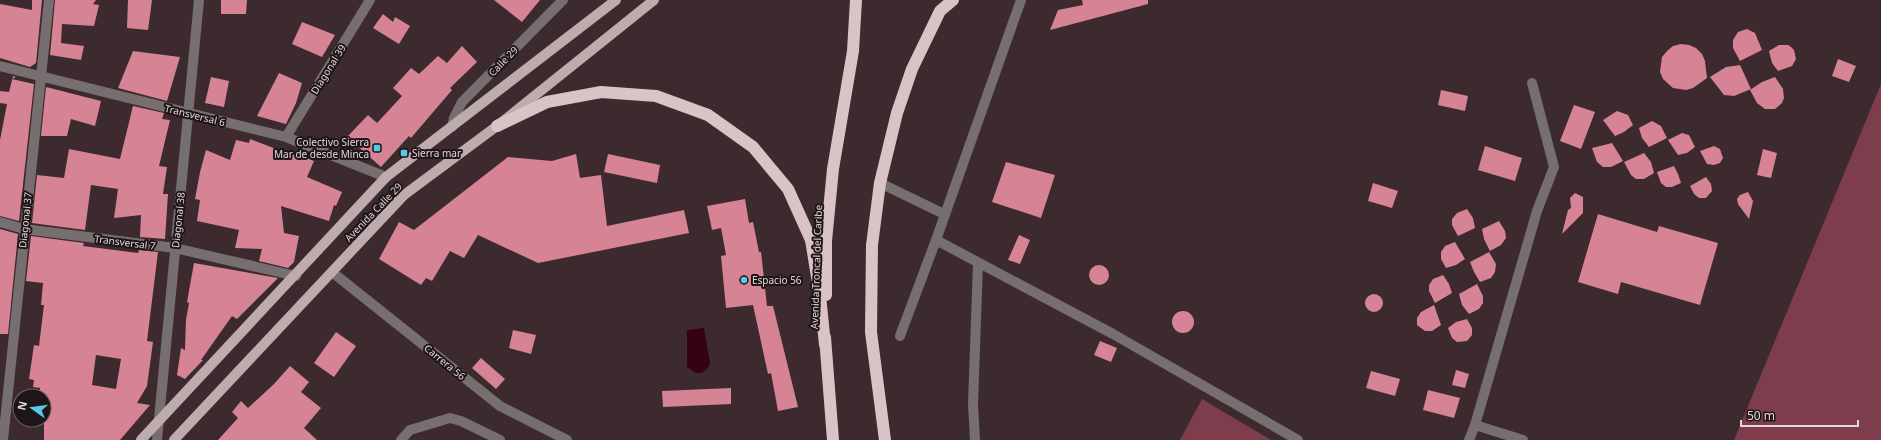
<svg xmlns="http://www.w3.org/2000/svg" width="1881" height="440" viewBox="0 0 1881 440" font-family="'Noto Sans',sans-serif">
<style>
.green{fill:#7d3d4d}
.water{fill:#350114}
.building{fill:#d68395;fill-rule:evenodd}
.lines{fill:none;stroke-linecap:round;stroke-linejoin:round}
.minor{stroke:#776e6f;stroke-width:10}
.major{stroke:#beabae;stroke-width:10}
.highway{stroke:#dac3c7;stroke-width:12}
.poi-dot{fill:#58c9e3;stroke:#1d1517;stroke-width:1.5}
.labels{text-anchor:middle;stroke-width:4;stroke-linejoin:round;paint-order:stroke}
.street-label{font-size:10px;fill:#e2d6d8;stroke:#1d1517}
.poi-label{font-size:10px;fill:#e2d6d8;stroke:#1d1517;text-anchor:start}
</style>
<rect width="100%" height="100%" fill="#3c2a2e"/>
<path class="green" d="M1881 84V440H1734Z
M1202 399 1271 440H1180Z"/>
<path class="water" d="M704 328 710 363 708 368 702 373H696L687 367V330Z"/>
<path class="building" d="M32 0H42L36 63 30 67 0 58V4L32 10Z
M55 0H96L93 4 99 5 94 26 62 24 61 43 84 46 81 60 50 55Z
M128 0H152L148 30 127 28Z
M221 0H247L246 14H221Z
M494 0H540L522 22Z
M1082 0H1148V4L1050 30 1058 10 1083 5Z
M383 14 393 22 395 17 410 26 399 44 373 28Z
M302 22 335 35 322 57 292 44Z
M1747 29 1755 33 1762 50 1740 61 1733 48V40L1738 32Z
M1681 44 1689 45 1696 48 1702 54 1705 61 1707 78 1693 88 1686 90 1673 88 1663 79 1660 72 1662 57 1667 51 1673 46Z
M1779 45H1788L1791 47 1794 50 1796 59 1792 66 1778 71 1772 63 1769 51Z
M462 46 477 62 450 88 452 90 411 138 409 136 381 167 347 137 368 115 377 123 402 96 393 88 411 68 419 74 438 56 447 63Z
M133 51 180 57 167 101 118 88Z
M1838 59 1856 66 1849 82 1832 76Z
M1740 65 1751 89 1734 96 1724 95 1710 77 1726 67Z
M279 73 302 83 296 103 286 124 257 116Z
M13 76 16 77 12 79 34 84 19 221 0 216V140L7 104 0 103V91L9 92Z
M211 77 229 81 224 107 205 103Z
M1775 77 1783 89 1784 98 1782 103 1775 109H1765L1757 103 1750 90 1762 82Z
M46 87 101 101 95 126 71 119 67 136H41Z
M1441 90 1468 96 1465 111 1438 105Z
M1574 105 1595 112 1581 149 1560 141Z
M133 106 164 113 162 119 170 120 159 166 167 167 163 194H168L165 239 140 237 141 215 114 218 118 189 91 185 85 230 32 223 37 175 64 178 69 149 120 159Z
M1617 111 1628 115 1633 125 1624 132 1615 136 1603 120Z
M1652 121 1661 126 1667 138 1649 147 1642 138 1639 128Z
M1682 133 1689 135 1695 147 1687 153 1678 155 1668 140Z
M250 139 289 154 290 151 314 161 307 177 342 192 336 206 334 205 329 221 281 206 284 233 299 236 294 262 288 268 259 261 262 249 235 248 239 230 197 221 200 200 195 199 200 172 206 150 230 160 236 140 249 143Z
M1612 143 1623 161 1611 167H1603L1597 162 1592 148Z
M1485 146 1522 158 1515 181 1478 170Z
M1714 146 1720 149 1723 158 1720 163 1714 165 1707 164 1700 151Z
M1763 149 1777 153 1771 178 1757 175Z
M1644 153 1651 162 1654 173 1644 179H1636L1631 175 1624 162Z
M576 154 580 178 601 175 607 226 684 210 689 233 538 263 478 235 464 258 450 251 432 281 426 278 421 285 379 259 399 222 414 230 508 157 552 161Z
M608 154 660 165 657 183 604 172Z
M1006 162 1055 175 1041 218 992 202Z
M1674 166 1678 174 1681 183 1672 187H1666L1661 183 1657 172Z
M1706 177 1711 184 1712 191 1706 198H1699L1694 194 1690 186Z
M1373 183 1398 191 1392 208 1368 201Z
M1748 192 1753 201 1749 219 1738 204 1737 199 1740 195Z
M1575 193 1583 197V213L1562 234 1568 210 1571 208 1570 198Z
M745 199 749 223 753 222 759 252H761L767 306H773L798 407 778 411 771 373 768 374 753 305 726 308 721 256 726 255 721 228 712 230 707 206Z
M1467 209 1473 218 1475 228 1458 236 1452 225V219L1457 213Z
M1598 214 1657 232 1659 226 1718 243 1700 305 1621 282 1618 294 1578 282Z
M1499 221 1505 231 1506 238 1501 245 1490 251 1484 239 1482 229Z
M0 229 18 234 8 334H0Z
M1019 235 1030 240 1020 264 1008 260Z
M31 236 84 243 83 246 138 253 139 250 158 252 147 341 153 342 147 386 137 403 150 405 120 440H44V396H39L40 388 33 387 34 380 29 379 34 345 39 346 44 305H41L43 283 26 281ZM96 355 121 359 116 389 92 385Z
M1455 242 1465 259 1456 265 1446 268 1441 259V252L1445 246Z
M1489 252 1496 264 1495 272 1491 278 1480 282 1474 272 1470 262Z
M194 263 278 278 237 319 232 316 201 360H203L185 379 177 375 181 348 185 350 186 320 189 303 187 302Z
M1089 275a10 10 0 1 1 20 0a10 10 0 1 1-20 0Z
M1443 275 1449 284 1452 293 1435 303 1429 291V285L1433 279Z
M1477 284 1483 296V303L1479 309 1469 314 1462 305 1459 294Z
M1365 303a9 9 0 1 1 18 0a9 9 0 1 1-18 0Z
M1434 305 1441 325 1432 331H1425L1417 325V318L1421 312Z
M1172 322a11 11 0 1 1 22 0a11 11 0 1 1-22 0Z
M1467 319 1472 328V335L1467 341 1457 342 1452 338 1448 328 1456 322Z
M513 330 536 335 531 354 509 348Z
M336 332 356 346 334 377 314 363Z
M1100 341 1117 348 1111 362 1094 355Z
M481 358 505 379 496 389 472 368Z
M290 366 309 382 301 392 321 408 304 428 317 440H218L238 418 232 412 241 401 248 408 274 384Z
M1456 370 1469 374 1465 388 1452 385Z
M1371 371 1400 379 1395 396 1366 388Z
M731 388V404L663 407 662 391Z
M1428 390 1460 398 1454 418 1423 410Z"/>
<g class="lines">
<path class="minor" d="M0 66 286 137 386 177
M452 127 454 118 462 102 563 0
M286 137 370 0
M880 183 944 214
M0 222 24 229 175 248 296 276
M936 240 1113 334 1298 440
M332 272 500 406 567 440
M900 336 936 240 1021 0
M1475 425 1537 211 1554 167 1532 83
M3 440 49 0
M157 440 199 0
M401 440 410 430 450 418 461 421 500 440
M975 440 973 404 978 263
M1469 440 1475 425 1523 440"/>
<path class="major" d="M141 440 386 177 616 0
M174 440 404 195 497 126 654 0"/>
<path class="highway" d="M497 126 547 102 601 92 656 96 708 115 753 147 788 189 811 240 820 295 825 345
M826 295V241L833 169 853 51 856 0
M825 337 833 440
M885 440 871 332 872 245 880 183 897 113 912 69 940 11 953 0"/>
</g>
<g class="poi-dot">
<rect x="373" y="144" width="8" height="8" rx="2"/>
<rect x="400" y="149" width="8" height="8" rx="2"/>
<circle cx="744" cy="280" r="4"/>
</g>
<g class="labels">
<g class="street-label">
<text transform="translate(503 61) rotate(-46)" y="4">Calle 29</text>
<text transform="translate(328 69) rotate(-58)" y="4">Diagonal 39</text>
<text transform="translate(195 115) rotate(14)" y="4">Transversal 6</text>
<text transform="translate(373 212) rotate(-46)" y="4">Avenida Calle 29</text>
<text transform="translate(25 220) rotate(-84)" y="4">Diagonal 37</text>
<text transform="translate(178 220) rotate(-84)" y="4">Diagonal 38</text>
<text transform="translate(125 242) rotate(7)" y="4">Transversal 7</text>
<text transform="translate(816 267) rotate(-88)" y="4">Avenida Troncal del Caribe</text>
<text transform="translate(445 362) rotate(39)" y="4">Carrera 56</text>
</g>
<g class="poi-label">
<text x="369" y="146" text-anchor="end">Colectivo Sierra<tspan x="369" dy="12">Mar de desde Minca</tspan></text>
<text x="412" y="157">Sierra mar</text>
<text x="752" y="284">Espacio 56</text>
</g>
</g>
<g transform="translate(32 408) rotate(284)"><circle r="19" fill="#1d1517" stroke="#6c6264"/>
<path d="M0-3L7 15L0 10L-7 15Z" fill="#58c9e3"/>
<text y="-6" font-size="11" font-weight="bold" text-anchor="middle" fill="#e2d6d8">N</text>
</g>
<path d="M1741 420v6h117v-6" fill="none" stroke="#e2d6d8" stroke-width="2"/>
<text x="1747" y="420" font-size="12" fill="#e2d6d8" stroke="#1d1517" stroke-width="3" paint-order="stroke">50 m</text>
</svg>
